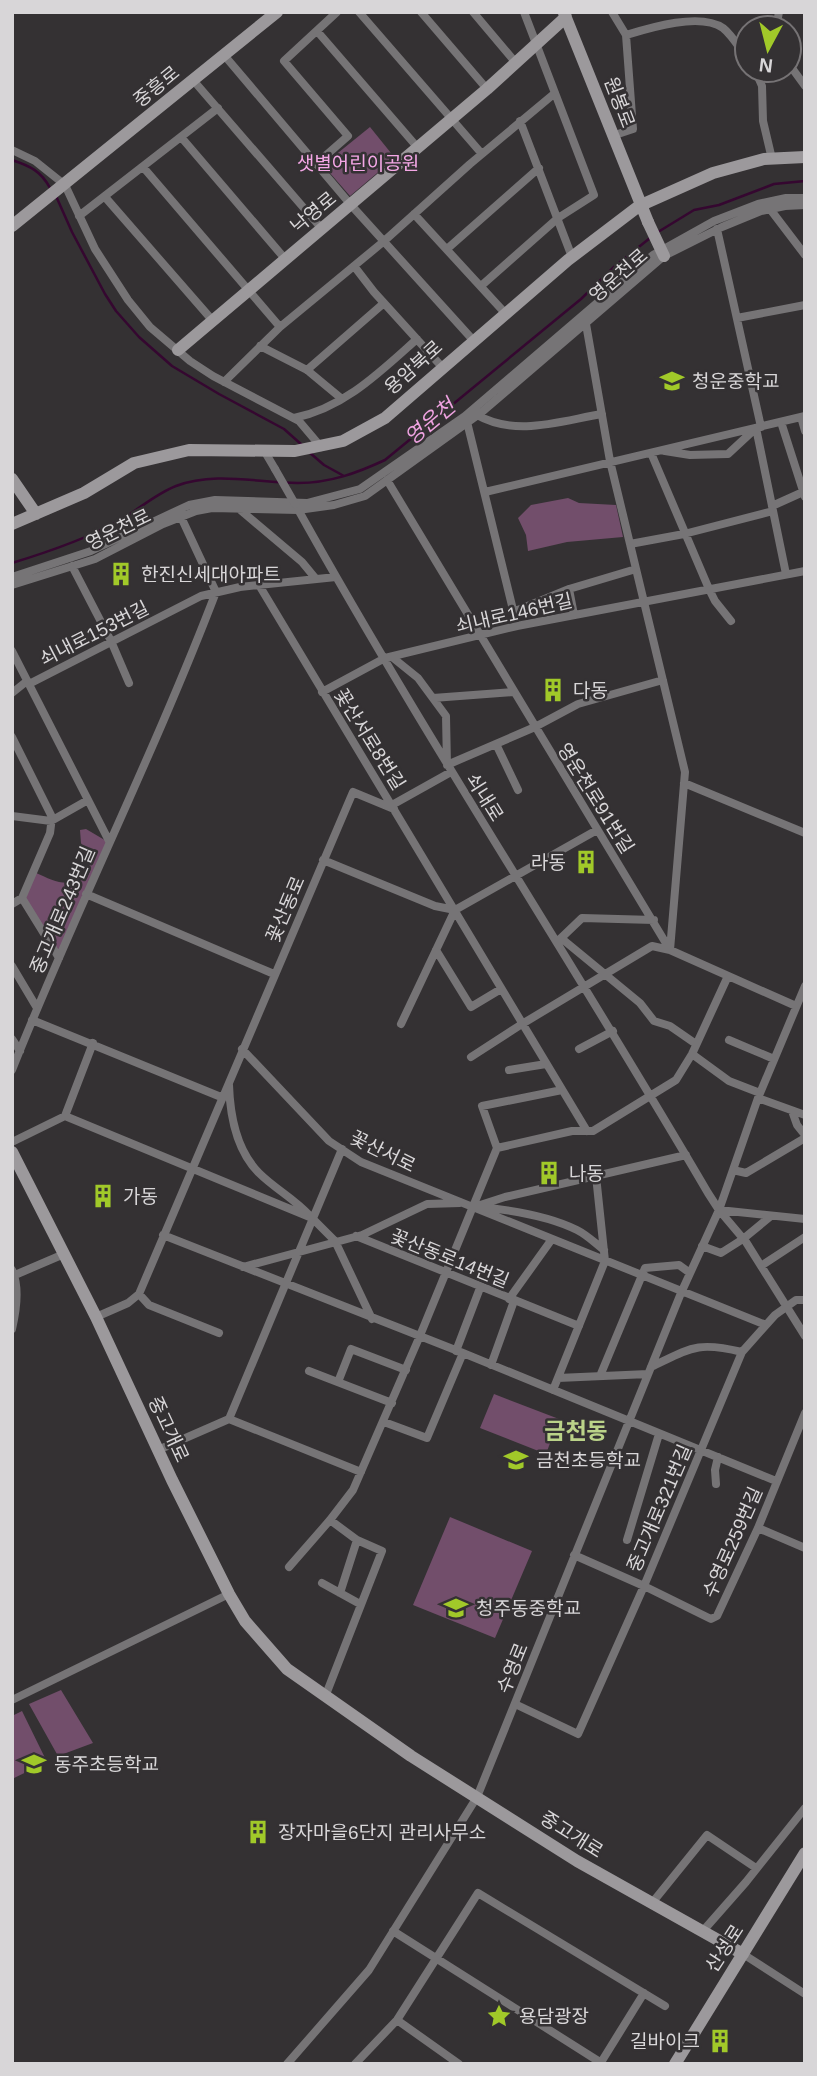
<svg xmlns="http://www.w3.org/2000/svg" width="817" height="2076" viewBox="0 0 817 2076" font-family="Helvetica,'Noto Sans KR',sans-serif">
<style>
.green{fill:#724e6b}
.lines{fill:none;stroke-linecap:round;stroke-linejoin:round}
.stream{stroke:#350730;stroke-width:2.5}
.street{stroke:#767476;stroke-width:8}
.secondary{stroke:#9c999c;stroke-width:12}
.street-bridge{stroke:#767476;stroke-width:8}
.secondary-bridge{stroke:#9c999c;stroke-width:12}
.labels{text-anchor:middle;stroke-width:5;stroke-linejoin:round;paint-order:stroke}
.street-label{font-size:19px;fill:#d8d6d8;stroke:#343133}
.park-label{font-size:19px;fill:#f4a7e6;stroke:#343133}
.poi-label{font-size:19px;fill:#d8d6d8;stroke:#343133;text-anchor:start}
.water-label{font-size:21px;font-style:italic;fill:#eea2e0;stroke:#343133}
.quarter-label{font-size:23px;font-weight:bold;fill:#bbd389;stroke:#343133}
</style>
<rect width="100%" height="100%" fill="#343133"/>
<path class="green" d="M370 127 395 158 350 196 323 165Z
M568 498 579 503 616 505 623 537 567 542 528 551 526 535 518 518 531 505Z
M86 829 108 842 59 955 23 898 34 872C56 882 64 887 87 878L91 869 81 843 80 830Z
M494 1394 559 1419 546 1454 480 1428Z
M450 1517 532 1551 495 1638 413 1605Z
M61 1690 93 1743 58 1756 29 1704Z
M22 1711 47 1762 12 1779V1716Z"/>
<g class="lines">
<path class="stream" d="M12 160C30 166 41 171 50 188
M56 196 72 232 105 294 116 311 139 337 172 366 219 394 284 429 302 445
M658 232 694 210 719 205 774 184 805 181
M309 452 324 465 344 476
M12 563C48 552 84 540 117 522 137 511 155 494 176 486 215 471 258 483 298 483 330 483 357 473 385 460L581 299 615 266 650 238"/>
<path class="street" d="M359 12 482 154
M421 12 487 89
M473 12 516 63
M612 12 626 35 633 129 612 136
M776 28 779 12
M317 31 418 148
M626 35C649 28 700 12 723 28 732 35 740 49 747 58
M224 55 351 205 473 340
M789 64 805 86
M755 70 762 86 763 121 772 159
M193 80 322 229
M520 121 572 257
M181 137 286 260
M12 150 35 161 65 185 95 249 128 300 150 327 190 361 213 376 299 421 321 447
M316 164 348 136 284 61 337 12
M143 167 280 327
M105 197 213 321
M770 209 805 255
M414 214 505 313
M79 216 218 108
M717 229 761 427
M447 249 539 168
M354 266 374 292 443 368
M481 286 558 218 594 195 524 12
M737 318 805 305
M586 324 610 461 685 772 670 950
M260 346 307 370 342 399
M307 370 384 303
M224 382 280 327 383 242 470 164 555 93
M477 415C516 437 560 421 602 414
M801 417 805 431
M294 418C344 408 380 372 417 339
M467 422 517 626
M781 422 805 497
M756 428 786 574
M665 451 690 455 728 454 756 428
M265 452 275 469
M651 453 709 589 715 601 731 621
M387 480 670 950
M485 492 805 416
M295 504C425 738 573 962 708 1193L719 1210 746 1242 805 1336
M772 506 803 492
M238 508 302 562 316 579
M630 544 684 534 773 511
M72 566 111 641 129 683
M12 577 91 551 189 505 215 500 307 503 360 489 465 416 653 255 714 221 758 204 786 198H805
M12 585 95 559 163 524 196 511 212 508 298 510 334 505 365 496 482 412 664 256 722 227 761 211 785 206 805 205
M259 585 587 1131
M569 589 574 615
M513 612 569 589 636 569
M12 651 109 841
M392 657 418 678 446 716 447 765 535 727 578 704 663 680
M29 684 201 596 240 587 336 577
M322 692 385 658 517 626 805 571
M12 693 27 681
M433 698 513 692
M12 737 52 817 50 833 22 898 12 904
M496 744 518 790
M684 783 805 833
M392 805 451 772
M12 816 51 821 88 800
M323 860 435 906 455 910 597 830
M86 894 274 974
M22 898 59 958
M561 938 640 1003 654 1021 670 1026 696 1044
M559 940 582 918 654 920
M436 950 471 1007 501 989
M12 966 37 1008
M32 1020 221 1097
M401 1024 455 910
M12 1039 20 1051
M729 1040 774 1059
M242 1049 329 1141 361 1162 766 1325
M579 1049 613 1031
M692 1054 729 1081 760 1093
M471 1057 522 1024 652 946 670 950 796 1006
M12 1070C76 909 154 754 216 592L181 517
M509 1070 546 1064
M229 1085C230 1115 237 1151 259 1173 275 1189 295 1199 310 1216
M758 1098 805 1115
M792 1111 797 1125 805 1135
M65 1116 93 1043
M12 1142 65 1116 312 1218 335 1241 372 1319
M497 1148 482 1106 562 1090
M733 1170 746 1173 805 1138
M474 1207 505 1197 686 1155
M480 1207C511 1210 549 1216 577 1230 587 1235 595 1243 604 1250
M719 1210 805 1219
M163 1235 463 1353 776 1481
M356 1236 579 1326
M702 1246 721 1253 743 1239 771 1216
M761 1266 805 1237
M243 1267 362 1235 427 1204 460 1203
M12 1270C20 1287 16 1312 12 1329
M15 1275 64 1254
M139 1294 149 1305 219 1333
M509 1299 552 1239
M96 1317 128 1303 139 1294 353 792 394 809
M456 1351 480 1288
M491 1365 514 1301
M651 1367C691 1348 697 1341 742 1352
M309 1371 392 1403
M600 1376 645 1268 679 1265 690 1273
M558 1378 648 1374
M338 1382 351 1349 406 1370
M553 1390 605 1261 596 1176
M229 1419 342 1149
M384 1422 427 1438 463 1353
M158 1450 229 1419 361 1472
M716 1484 715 1470 718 1457
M758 1528 805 1548
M627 1540 659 1434
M574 1555 644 1586 711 1619 717 1616 758 1528 805 1413
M289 1567 330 1520 353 1490 419 1338 497 1148 572 1131H593L676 1080 692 1054 728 976
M322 1583 360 1604
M340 1593 357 1540
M325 1697 382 1551 357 1540 330 1520
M12 1700 229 1594
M515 1704 578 1734 644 1586 742 1352 775 1315 796 1300H805
M652 1903 707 1835 756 1868
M393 1931 603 2064
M702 1932 746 1882 805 1808
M743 1954 805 1994
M397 2020 459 2064
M287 2064 369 1970 477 1797 681 1293 719 1210 758 1098 805 986
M355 2064 397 2020 478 1893 665 2006
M600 2064 644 1993"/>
<path class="secondary" d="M564 13 648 222
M12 226 277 12
M178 350 487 89 566 17
M12 479 36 514
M12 524 84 493 134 463 189 450 295 451 343 441 385 418 568 260 639 206 713 173 764 159 805 157
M12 1152 96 1317 172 1480 229 1594 245 1621 287 1669 411 1756 577 1861 743 1954
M675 2064 805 1853"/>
<path class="street-bridge" d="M275 469 295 504"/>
<path class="secondary-bridge" d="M648 222 664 256"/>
</g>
<defs>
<g id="school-bare" transform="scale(1.89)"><path d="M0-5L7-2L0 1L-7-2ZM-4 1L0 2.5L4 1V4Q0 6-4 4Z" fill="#a1c929" stroke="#343133" stroke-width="2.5" paint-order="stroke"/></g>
<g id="building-bare" transform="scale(1.89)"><path d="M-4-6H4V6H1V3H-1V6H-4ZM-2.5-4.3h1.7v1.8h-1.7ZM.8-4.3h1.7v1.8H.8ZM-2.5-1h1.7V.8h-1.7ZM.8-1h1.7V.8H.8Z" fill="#a1c929" stroke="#343133" stroke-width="2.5" paint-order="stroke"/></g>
<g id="sight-bare" transform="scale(1.89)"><path d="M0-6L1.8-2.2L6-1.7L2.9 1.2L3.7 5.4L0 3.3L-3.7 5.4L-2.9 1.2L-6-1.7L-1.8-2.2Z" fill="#a1c929" stroke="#343133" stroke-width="2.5" paint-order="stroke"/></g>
</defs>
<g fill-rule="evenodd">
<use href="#school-bare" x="672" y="381"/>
<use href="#building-bare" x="121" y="574"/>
<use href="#building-bare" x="553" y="690"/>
<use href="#building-bare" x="586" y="862"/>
<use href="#building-bare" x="549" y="1173"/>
<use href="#building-bare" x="103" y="1196"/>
<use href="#school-bare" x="516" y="1460"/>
<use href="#school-bare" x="456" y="1608"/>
<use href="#school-bare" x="34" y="1764"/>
<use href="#building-bare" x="258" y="1832"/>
<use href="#sight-bare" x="499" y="2016"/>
<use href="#building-bare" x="720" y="2041"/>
</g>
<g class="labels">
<g class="street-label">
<text transform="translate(156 86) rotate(-39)" y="7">중흥로</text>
<text transform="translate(620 102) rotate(69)" y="7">원봉로</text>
<text transform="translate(313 212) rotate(-40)" y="7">낙영로</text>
<text transform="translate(618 275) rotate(-41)" y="7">영운천로</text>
<text transform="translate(413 367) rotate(-42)" y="7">용암북로</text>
<text transform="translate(118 529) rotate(-26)" y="7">영운천로</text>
<text transform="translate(514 613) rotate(-13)" y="7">쇠내로146번길</text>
<text transform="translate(94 633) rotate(-27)" y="7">쇠내로153번길</text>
<text transform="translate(370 739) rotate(58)" y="7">꽃산서로8번길</text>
<text transform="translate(485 797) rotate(58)" y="7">쇠내로</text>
<text transform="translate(596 798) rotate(58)" y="7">영운천로91번길</text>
<text transform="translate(285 909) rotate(-67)" y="7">꽃산동로</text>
<text transform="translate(62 910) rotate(-67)" y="7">중고개로243번길</text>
<text transform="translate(383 1151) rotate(26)" y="7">꽃산서로</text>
<text transform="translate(450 1258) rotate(22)" y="7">꽃산동로14번길</text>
<text transform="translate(169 1429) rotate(65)" y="7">중고개로</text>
<text transform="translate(659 1508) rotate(-67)" y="7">중고개로321번길</text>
<text transform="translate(732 1542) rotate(-66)" y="7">수영로259번길</text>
<text transform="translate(512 1668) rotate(-68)" y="7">수영로</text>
<text transform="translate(572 1834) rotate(32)" y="7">중고개로</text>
<text transform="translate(724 1948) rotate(-57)" y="7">산성로</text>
</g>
<g class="park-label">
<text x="358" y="170">샛별어린이공원</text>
</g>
<g class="poi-label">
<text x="692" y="388">청운중학교</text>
<text x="141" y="581">한진신세대아파트</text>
<text x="573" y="697">다동</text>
<text x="566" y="869" text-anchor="end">라동</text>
<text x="569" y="1180">나동</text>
<text x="123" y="1203">가동</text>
<text x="536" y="1467">금천초등학교</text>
<text x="476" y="1615">청주동중학교</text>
<text x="54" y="1771">동주초등학교</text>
<text x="278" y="1839">장자마을6단지 관리사무소</text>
<text x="519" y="2023">용담광장</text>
<text x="700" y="2048" text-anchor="end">길바이크</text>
</g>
<g class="water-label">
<text transform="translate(430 422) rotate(-40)" y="7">영운천</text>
</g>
<g class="quarter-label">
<text x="576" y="1439">금천동</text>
</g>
</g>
<rect width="817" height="2076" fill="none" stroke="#d8d6d8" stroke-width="28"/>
<g transform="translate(768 49) rotate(187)"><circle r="33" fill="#343133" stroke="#767375" stroke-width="2"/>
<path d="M0-5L12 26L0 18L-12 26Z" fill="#a1c929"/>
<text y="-10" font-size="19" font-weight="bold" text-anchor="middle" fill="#d8d6d8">N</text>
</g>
</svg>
